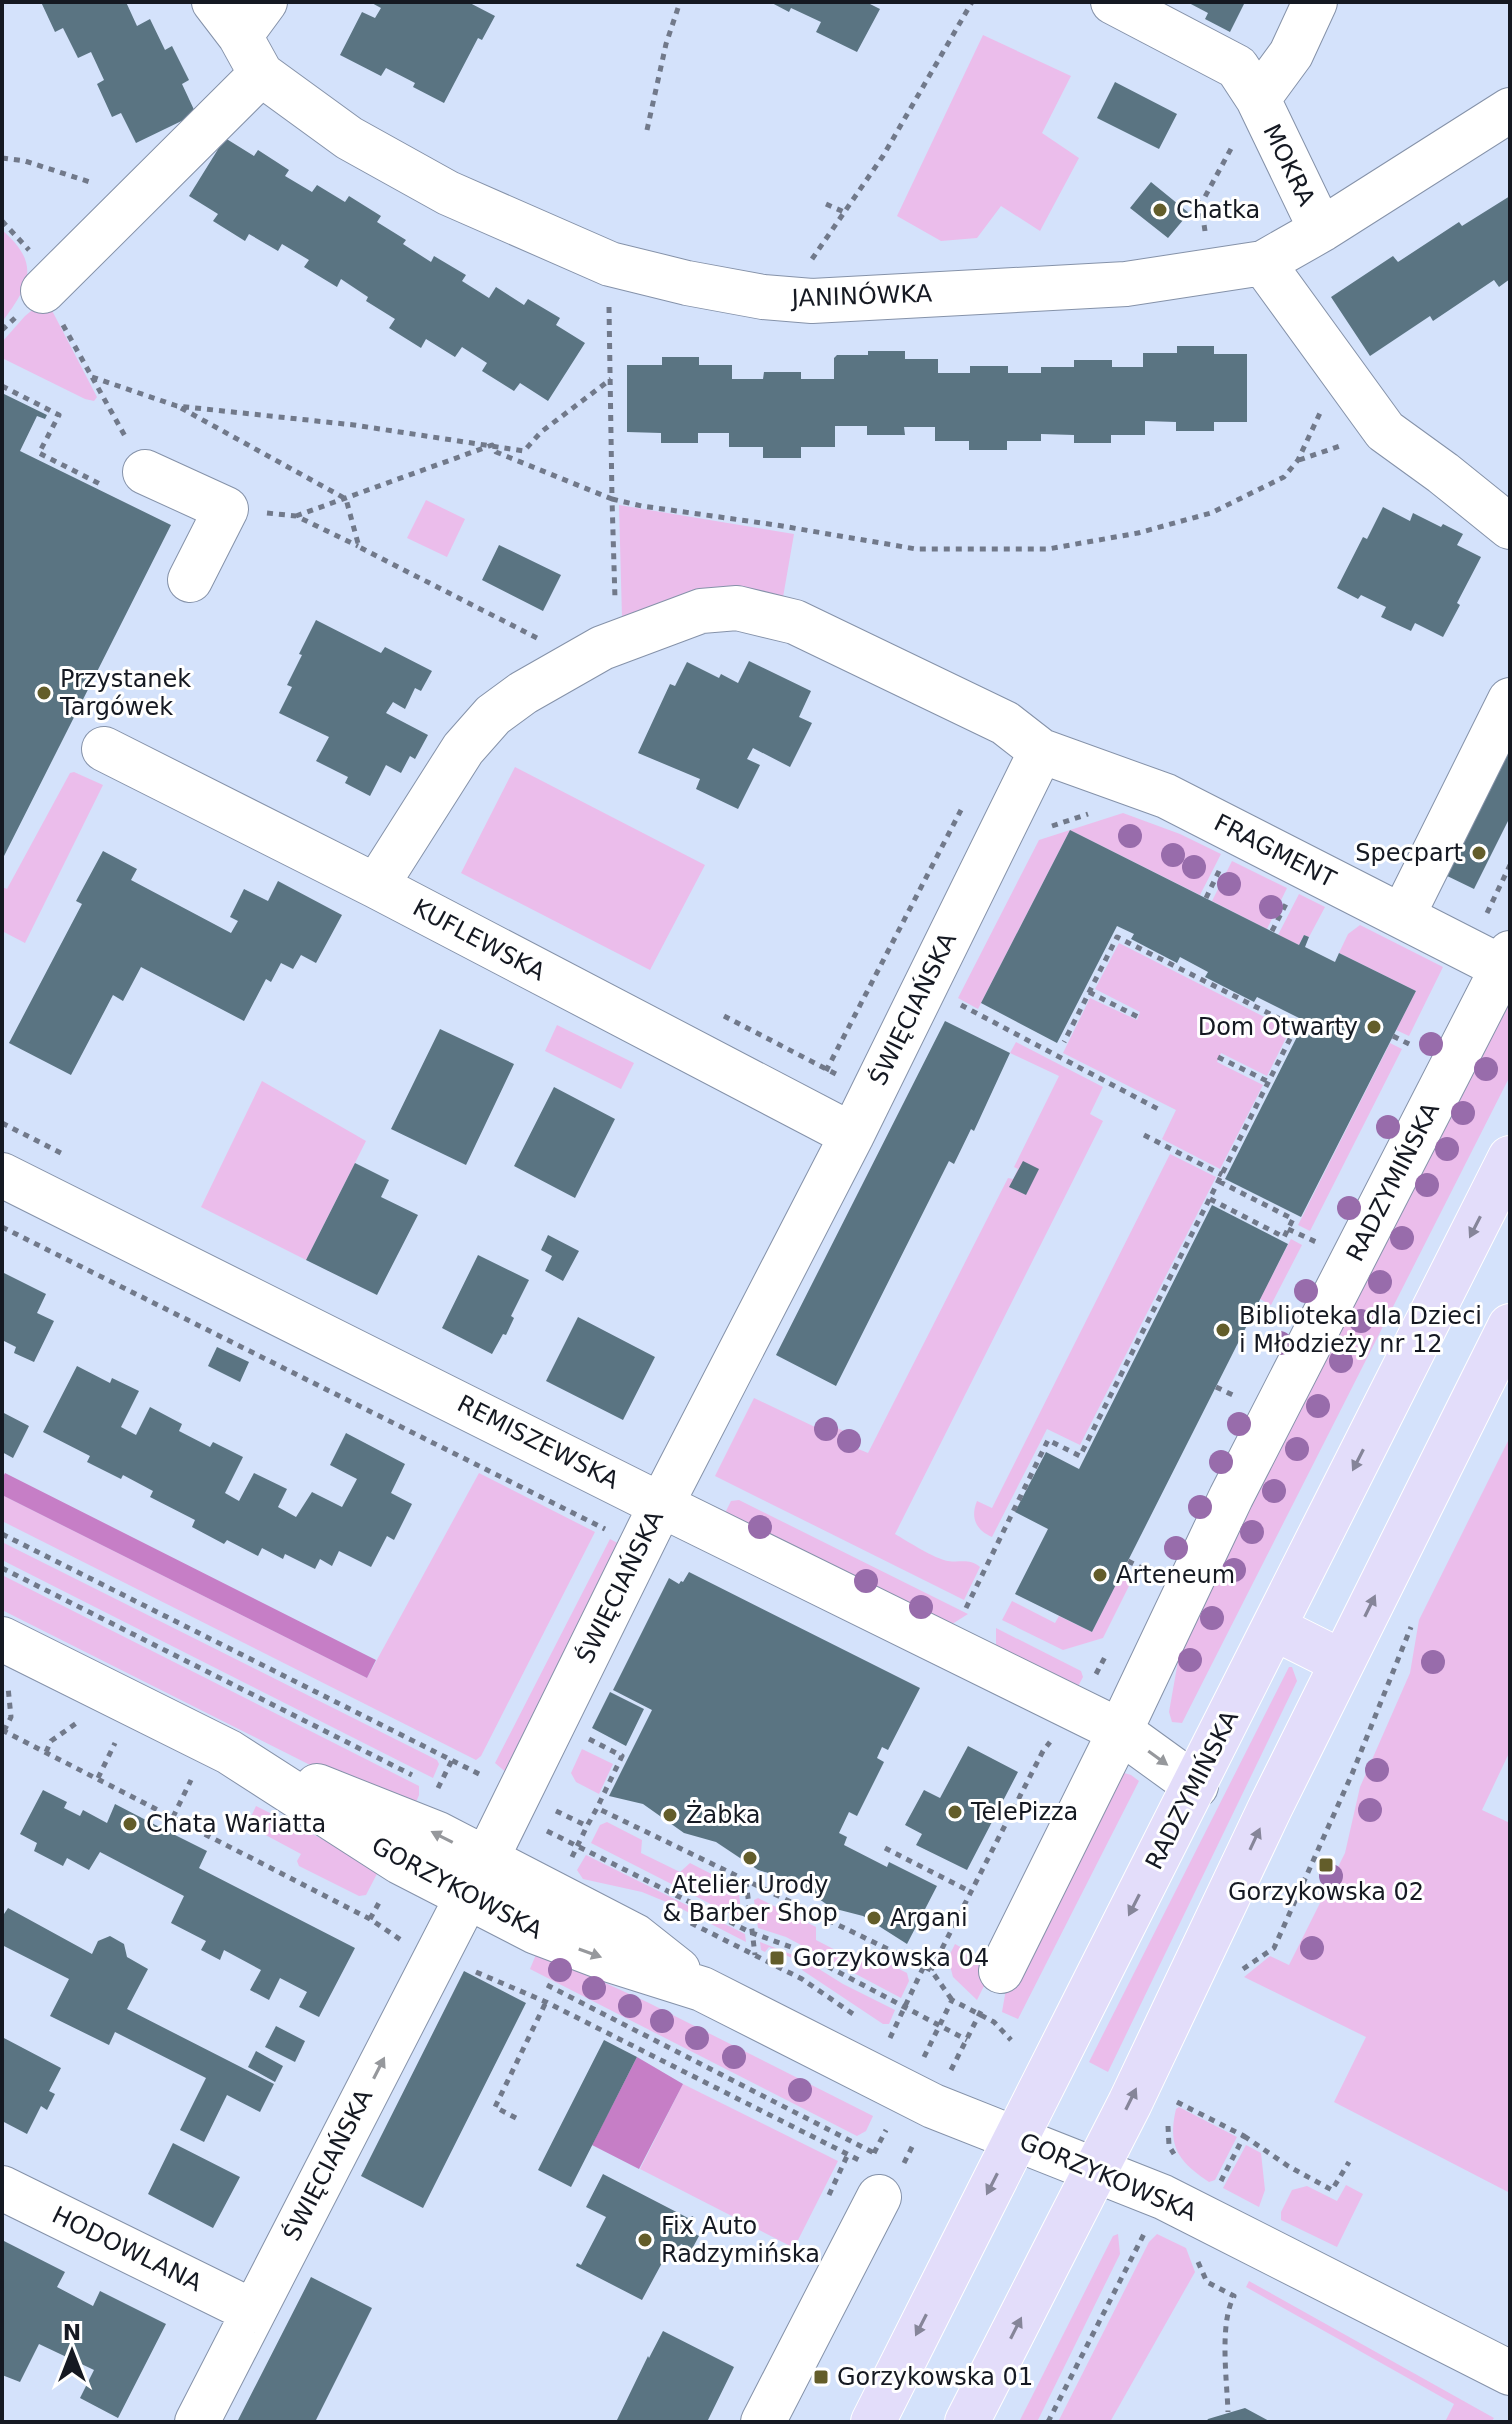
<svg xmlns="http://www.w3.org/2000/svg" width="1512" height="2424" viewBox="0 0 1512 2424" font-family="'DejaVu Sans',sans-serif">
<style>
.green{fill:#ebbdeb}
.forest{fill:#c67ec6}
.building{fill:#5a7482}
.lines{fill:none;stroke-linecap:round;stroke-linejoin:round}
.minor-casing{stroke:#8592a9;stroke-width:46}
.major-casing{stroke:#fff;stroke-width:46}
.path{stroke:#71798a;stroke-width:5;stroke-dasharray:6 6;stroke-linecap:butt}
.minor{stroke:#fff;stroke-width:44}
.major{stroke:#e3ddfa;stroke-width:44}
.tree{fill:#986cab}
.oneway{fill:#868599}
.oneway2{fill:#96989c}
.poi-dot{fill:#635d2a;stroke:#fff;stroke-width:3}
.labels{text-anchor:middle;stroke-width:6;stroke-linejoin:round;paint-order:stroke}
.street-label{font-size:24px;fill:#151922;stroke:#fff}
.poi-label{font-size:24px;fill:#151922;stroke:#fff;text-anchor:start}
</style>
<rect width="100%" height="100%" fill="#d4e2fb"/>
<path class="green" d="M983 35 1071 76 1042 133 1079 158 1040 231 1001 206 977 238 941 241 897 216Z
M2 230C41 264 30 284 2 322Z
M46 299 97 397 94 401 85 399 4 359 2 342 25 316Z
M426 500 465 519 447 557 407 538Z
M619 505 794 534 782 603 622 618Z
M515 767 705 865 650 970 461 873Z
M74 772 103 785 25 943 2 931V887L7 889 70 773Z
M1123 813 1180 834 1221 854 1200 895 1070 830 978 1009 958 998 1039 840Z
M1232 861 1287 888 1267 929 1212 901Z
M1299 894 1325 907 1309 937 1304 935 1299 945 1278 935Z
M1360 925 1443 967 1409 1036 1396 1030 1416 991 1339 953 1348 934Z
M1119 943 1290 1030 1267 1076 1221 1053 1217 1062 1263 1085 1220 1169 1162 1139 1176 1110 1063 1053 1090 998 1137 1020 1140 1012 1095 989Z
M1510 988V1076L1182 1723 1172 1722 1169 1712 1183 1633Z
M557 1025 634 1063 621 1089 545 1051Z
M1016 1042 1103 1087 1090 1114 1103 1121 895 1534C907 1541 935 1559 948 1561 961 1563 969 1558 980 1567L964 1600 715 1476 754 1398 815 1427 819 1419 860 1439 856 1448 868 1453 1008 1178 1013 1179 1018 1169 1014 1167 1059 1076 1010 1053Z
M1390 1043 1402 1049 1310 1231 1298 1225Z
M262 1081 366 1141 306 1260 201 1207Z
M1170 1154 1216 1177 1080 1445 1047 1429 992 1537C976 1530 970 1518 977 1501L992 1508Z
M1291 1239 1302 1245 1271 1305 1260 1299Z
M1510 1437V1751L1482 1810 1510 1823V2193L1334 2102 1366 2037 1244 1977 1270 1956 1289 1965 1345 1853 1360 1787 1410 1673 1419 1620Z
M479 1473 595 1532 481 1756 476 1760 2 1521V1495L367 1678Z
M739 1500 968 1614 949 1626 723 1517 731 1501Z
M610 1539 623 1546 508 1774 495 1763Z
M2 1542 437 1760 439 1764 433 1778 2 1560Z
M1124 1568 1135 1574 1103 1638 1063 1650 1002 1620 1012 1601 1055 1623 1059 1616 1092 1632Z
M2 1575 419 1786V1795L414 1807 328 1774 2 1610Z
M996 1628 1081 1671 1083 1677 1074 1694 996 1646Z
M1289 1667H1292L1297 1681 1108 2072 1089 2062Z
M582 1749 613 1764 599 1794 576 1782 571 1773Z
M1121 1772 1131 1775 1139 1781 1018 2019 1002 2012 1006 1989Z
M256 1806 380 1868 366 1895 359 1896 299 1866 297 1861 301 1854 247 1825Z
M607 1822 642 1840 641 1853 680 1872 690 1863 733 1885 739 1894 742 1920 591 1843 600 1825Z
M586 1855 745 1934 746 1942 676 1906 642 1892 583 1879 577 1870Z
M758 1898 816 1927V1940L851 1958 861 1950 907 1973 909 1981 901 1998 786 1937 758 1928 754 1900Z
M760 1942 803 1959 843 1984 895 2010 889 2024H883L802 1970 804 1964 769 1947 765 1952 761 1950Z
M955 1944 994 1966 977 2000 953 1977 948 1958Z
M537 1952 647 2002 873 2116 866 2131 857 2136 530 1969Z
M683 2084 838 2161 794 2248 640 2169Z
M1179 2107 1237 2137 1215 2180 1209 2182C1179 2162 1167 2147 1176 2109Z
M1246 2145 1261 2153 1265 2190 1259 2207 1223 2188Z
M1346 2185 1363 2194 1337 2247 1281 2220V2212L1292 2190 1307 2186 1337 2201Z
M1118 2234 1120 2254 1037 2422H1019L1113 2236Z
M1157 2234 1186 2248 1195 2272 1110 2422H1058L1149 2242Z
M1249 2281 1494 2418 1491 2422H1445L1454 2404 1246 2287Z"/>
<path class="forest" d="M5 1473 376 1660 367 1678 2 1495V1479Z
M637 2057 683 2084 639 2169 592 2145Z"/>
<path class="building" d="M41 2H126L137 26 150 19 165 50 172 46 189 80 182 84 196 114 136 143 121 113 112 117 97 84 104 80 91 52 78 58 63 28 55 32Z
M370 2H468L495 16 482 40 478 38 444 103 413 87 415 83 386 68 381 76 340 55 362 12 375 18 381 8Z
M770 2H866L880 9 857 52 816 32 821 22 791 8 789 12Z
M1187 2H1245L1230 32 1205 19 1208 13Z
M1115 82 1177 114 1159 149 1097 118Z
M225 138 254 156 258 150 289 170 285 176 312 192 317 185 345 202 349 196 381 216 377 222 406 240 403 244 431 262 434 256 466 275 462 281 489 298 496 287 524 305 528 299 560 318 556 325 585 343 548 401 520 383 514 391 482 371 487 363 462 347 455 357 426 339 421 348 389 328 395 319 366 301 368 297 341 279 337 287 304 267 309 260 282 244 278 251 249 234 245 241 213 221 218 214 189 196Z
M1151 182 1189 213 1168 238 1130 208Z
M1510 196V279L1499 287 1494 280 1433 321 1430 316 1370 356 1331 297 1393 256 1398 262 1459 222 1462 226Z
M1177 346H1214V354H1247V422H1214V431H1176V422L1145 421V435H1111V443H1074V435L1041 434V441H1007V450H969V441H935V427H904L905 435H867V426H835V447H801V458H763V447H729V433H698V443H661V433L627 432V365H662V357H699V365H732V379H763L764 372H801V379H834V358L837 355H868V351H905V359H938V373H970V366H1008V373H1041V367H1074V360H1112V367H1143V353H1177Z
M2 393 47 415 45 419 37 416 20 451 171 525 2 860Z
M1383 507 1410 521 1413 513 1441 527 1443 524 1463 534 1457 545 1481 557 1457 603 1460 605 1443 637 1415 623 1411 631 1381 617 1386 607 1361 595 1358 599 1337 588 1363 537 1367 539Z
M499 545 561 575 543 611 482 580Z
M316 620 381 653 385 647 432 671 421 691 415 688 405 709 393 702 386 713 428 735 415 759 410 756 401 773 386 765 370 796 345 783 348 777 316 761 329 737 279 713 292 687 287 685 302 655 299 654Z
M749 661 811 691 799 717 812 723 790 767 753 748 747 759 760 765 738 809 696 789 700 779 638 753 670 684 675 686 687 662 719 678 721 674 738 683Z
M1510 736V817L1474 889 1441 873Z
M1070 830 1299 945 1304 935 1309 937 1305 947 1335 962 1339 953 1416 991 1301 1217 1225 1179 1305 1021 1257 997 1254 1002 1205 977 1208 972 1180 957 1177 963 1131 939 1134 934 1117 926 1057 1043 981 1003Z
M103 851 137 869 131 880 231 933 238 921 230 917 244 889 268 901 278 881 342 915 316 963 301 955 293 969 281 963 271 982 266 979 244 1021 141 967 123 1001 113 995 71 1075 9 1043 82 904 76 901Z
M945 1021 1010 1053 974 1131 971 1129 954 1164 949 1161 836 1386 776 1355Z
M440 1029 514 1064 466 1165 391 1129Z
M554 1087 615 1119 575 1198 514 1166Z
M1023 1161 1039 1169 1026 1195 1009 1187Z
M355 1163 389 1180 381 1197 418 1215 377 1295 306 1260Z
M1212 1205 1288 1244 1092 1632 1015 1594 1048 1529 1015 1512 1046 1452 1079 1469Z
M548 1235 579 1251 563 1281 545 1271 552 1256 541 1250Z
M478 1255 529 1280 511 1316 514 1318 506 1335 503 1334 492 1354 442 1328Z
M2 1272 46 1294 37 1313 54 1321 34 1362 14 1353 16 1347 2 1340Z
M578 1317 655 1357 623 1420 546 1381Z
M217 1347 249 1362 240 1382 208 1366Z
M77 1366 110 1383 112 1378 139 1391 121 1427 136 1435 150 1407 182 1424 179 1431 210 1447 213 1442 243 1457 225 1493 239 1501 254 1473 287 1489 278 1507 296 1517 312 1492 342 1507 357 1479 330 1465 346 1433 405 1464 391 1493 412 1504 394 1540 387 1536 371 1567 339 1551 332 1566 320 1559 315 1569 285 1554 283 1559 262 1548 258 1556 227 1540 224 1544 192 1527 195 1520 150 1497 153 1491 123 1475 121 1479 87 1462 90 1456 43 1432Z
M2 1412 29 1426 13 1458 2 1452Z
M689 1572 920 1688 888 1750 882 1747 877 1758 884 1762 857 1816 849 1812 839 1833 847 1837 844 1845 887 1867 889 1862 937 1886 907 1944 863 1916 832 1908 790 1879 758 1870 716 1842 684 1833 643 1804 609 1796 652 1710 613 1690 669 1578 679 1584 681 1581 683 1582Z
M610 1692 644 1709 626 1746 592 1728Z
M968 1746 1018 1772 967 1870 916 1845 922 1834 905 1825 924 1790 940 1798Z
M43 1790 67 1802 64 1808 80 1816 83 1810 107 1823 115 1804 169 1832 207 1851 199 1868 355 1948 319 2017 299 2007 307 1992 280 1978 269 2000 250 1990 261 1970 224 1950 220 1960 201 1950 206 1941 171 1923 184 1896 100 1852 89 1870 67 1858 63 1866 34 1851 37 1843 20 1834Z
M8 1908 92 1954 98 1941 110 1936 124 1944 127 1957 148 1969 127 2009 274 2084 260 2112 227 2095 204 2142 180 2130 206 2078 115 2032 109 2045 50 2016 69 1979 2 1945V1917Z
M464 1971 526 2003 423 2208 361 2176Z
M276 2026 305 2041 295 2062 265 2047Z
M2 2037 61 2068 49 2091 55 2094 47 2110 41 2106 27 2134 2 2121Z
M604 2040 637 2057 571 2187 538 2170Z
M256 2051 283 2066 275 2082 248 2067Z
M173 2143 240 2177 213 2228 148 2194Z
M603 2174 690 2219 692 2216 695 2218 688 2230 699 2236 692 2249 681 2244 676 2254 669 2250 642 2300 576 2266 577 2263 581 2265 606 2217 586 2207Z
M2 2240 65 2272 57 2287 93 2306 100 2291 166 2324 118 2418 80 2398 94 2370 39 2344 20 2382 2 2375Z
M311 2277 372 2308 315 2422H237Z
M663 2331 734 2367 707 2422H616L648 2356 649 2358Z
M1245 2408 1271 2422H1206L1208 2419Z"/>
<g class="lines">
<g class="minor-casing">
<path id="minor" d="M214 2 240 36 261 74 349 138 448 193 610 264 687 283 763 297 812 301 1126 284 1263 263 1321 230 1510 110
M1113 2 1237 67 1258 99 1321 230
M240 36 265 2
M1258 99 1291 54 1315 2
M1263 263 1385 431 1443 473 1510 527
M43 291 261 74
M145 472 226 509 190 580
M104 749 376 886 852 1135
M376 886 463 749 493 715 523 693 602 648 701 611 737 608 795 622 1005 723 1041 751 1166 796 1503 968
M1403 915 1510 700
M2 1175 661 1505 1120 1731 1196 1786
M2 1639 229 1752 400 1862 536 1932 610 1960 702 1989 933 2106 1163 2197 1510 2373
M317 1786 438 1834 635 1936 678 1970
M1001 1971 1120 1731 1231 1497 1510 953
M2 2188 252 2311
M197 2422 486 1860 661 1505 852 1135 1041 751
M763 2422 879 2197"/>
</g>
<g class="major-casing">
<path id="major" d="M1274 1628 1342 1662
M873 2422 1510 1158
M967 2422 1130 2103 1270 1808 1510 1326"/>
</g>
<path class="path" d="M647 130 666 44 680 2
M2 158 25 161 93 183
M826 204 844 212
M2 221 29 250
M1205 231 1201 204 1233 145
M812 259 883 156 972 2
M609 307 612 499 642 506 776 525 916 549H1048L1138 533 1211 513 1284 477 1298 460 1320 413
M63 325 126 438
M2 330 15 318
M92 377 177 406 354 425 524 451 541 432 611 379
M2 386 59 415 39 453 104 486
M181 408 346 499 359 547 537 638
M1299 460 1343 445
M267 513 296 516 358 546
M296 516 492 445 496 452 612 499 615 599
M1052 826 1088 814
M1206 898 1220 869
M1487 913 1510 865
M1272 931 1287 902
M1089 992 1138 1017
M961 1005 1158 1109
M724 1016 836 1074
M1393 1036 1413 1046
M1218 1057 1269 1082
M826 1071 961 810
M2 1123 63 1154
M1144 1135 1222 1175
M1210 1199 1284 1237 1293 1219 1218 1181
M2 1227 605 1529
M1288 1229 1316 1242
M1257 1305 1276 1315
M1216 1387 1235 1396
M2 1534 483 1776
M1128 1561 1148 1571
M2 1568 412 1775
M966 1608 1048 1440 1080 1456 1296 1027 1117 937 1064 1042
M1096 1674 1106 1655
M2 1730 370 1919 401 1940
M4 1731 11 1717 8 1687
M589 1739 622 1756 597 1808
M46 1752 51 1741 78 1722
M98 1778 115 1743
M438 1788 452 1760
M556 1811 587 1826 597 1808 931 1970 952 2000
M173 1817 191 1780
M547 1831 752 1933 791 1947 967 2040
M885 1848 971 1892
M572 1857 587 1826
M746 1881 755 1955
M370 1919 381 1899
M691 1923 802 1979 853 2014
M1243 1969 1274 1948 1352 1774 1411 1627
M931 1970 1043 1751 1050 1742
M476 1972 546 2002 859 2160
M547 1985 876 2154
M890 2038 924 1966
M924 2057 952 2000 994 2022 1011 2040
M951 2070 983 2007
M1177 2102 1244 2136 1221 2181
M516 2118 495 2107 546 2002
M1168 2126 1169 2146 1174 2154
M1244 2136 1288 2166 1332 2190 1349 2162
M874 2153 886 2130
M904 2163 914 2143
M829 2195 848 2154
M1198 2262 1207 2282 1234 2296C1219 2324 1227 2380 1228 2412
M1048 2422 1144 2234"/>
<use href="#minor" class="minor"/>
<use href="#major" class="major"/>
</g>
<g class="tree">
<circle cx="1130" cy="836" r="12"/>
<circle cx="1173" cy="855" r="12"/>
<circle cx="1194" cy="867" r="12"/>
<circle cx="1229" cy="884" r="12"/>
<circle cx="1271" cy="907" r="12"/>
<circle cx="1431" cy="1044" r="12"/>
<circle cx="1486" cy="1069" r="12"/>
<circle cx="1463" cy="1113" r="12"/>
<circle cx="1388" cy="1127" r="12"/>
<circle cx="1447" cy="1149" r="12"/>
<circle cx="1427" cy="1185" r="12"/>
<circle cx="1349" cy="1208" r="12"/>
<circle cx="1402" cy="1238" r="12"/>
<circle cx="1380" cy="1282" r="12"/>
<circle cx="1306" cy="1291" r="12"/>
<circle cx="1361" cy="1321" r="12"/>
<circle cx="1280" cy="1343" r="12"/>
<circle cx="1341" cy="1361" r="12"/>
<circle cx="1318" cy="1406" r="12"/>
<circle cx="1239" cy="1424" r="12"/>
<circle cx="826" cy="1429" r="12"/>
<circle cx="849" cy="1441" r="12"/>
<circle cx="1297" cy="1449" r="12"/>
<circle cx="1221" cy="1462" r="12"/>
<circle cx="1274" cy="1491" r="12"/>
<circle cx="1200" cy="1507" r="12"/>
<circle cx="760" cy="1527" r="12"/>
<circle cx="1252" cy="1532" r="12"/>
<circle cx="1176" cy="1548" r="12"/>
<circle cx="1234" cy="1570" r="12"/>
<circle cx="866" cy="1581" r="12"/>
<circle cx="921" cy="1607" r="12"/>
<circle cx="1212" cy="1618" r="12"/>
<circle cx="1190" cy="1660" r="12"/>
<circle cx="1433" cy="1662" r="12"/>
<circle cx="1377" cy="1770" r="12"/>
<circle cx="1370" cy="1810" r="12"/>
<circle cx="1331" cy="1876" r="12"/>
<circle cx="1312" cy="1948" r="12"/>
<circle cx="560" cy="1970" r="12"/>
<circle cx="594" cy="1988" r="12"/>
<circle cx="630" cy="2006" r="12"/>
<circle cx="662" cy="2021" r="12"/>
<circle cx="697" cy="2038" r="12"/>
<circle cx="734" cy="2057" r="12"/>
<circle cx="800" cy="2090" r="12"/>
</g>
<defs><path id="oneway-solid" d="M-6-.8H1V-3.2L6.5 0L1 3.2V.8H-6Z" transform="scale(2)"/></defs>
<g class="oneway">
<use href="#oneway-solid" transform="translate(1475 1227) rotate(117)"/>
<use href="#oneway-solid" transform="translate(1358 1460) rotate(117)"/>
<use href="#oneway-solid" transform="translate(1370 1606) rotate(-64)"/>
<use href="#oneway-solid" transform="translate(1255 1839) rotate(-65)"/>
<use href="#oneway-solid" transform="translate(1134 1905) rotate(117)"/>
<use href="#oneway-solid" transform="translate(1131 2099) rotate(-64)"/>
<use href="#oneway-solid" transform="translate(992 2184) rotate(117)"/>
<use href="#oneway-solid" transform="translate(921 2325) rotate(117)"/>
<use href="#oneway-solid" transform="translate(1016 2328) rotate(-63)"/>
</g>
<g class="oneway2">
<use href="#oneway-solid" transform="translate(1158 1758) rotate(36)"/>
<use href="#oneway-solid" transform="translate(442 1837) rotate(-153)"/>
<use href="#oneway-solid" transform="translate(590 1953) rotate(20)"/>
<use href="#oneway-solid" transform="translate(379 2068) rotate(-63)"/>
</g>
<g class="poi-dot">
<circle cx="1160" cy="210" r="8"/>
<circle cx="44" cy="693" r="8"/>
<circle cx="1479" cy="853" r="8"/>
<circle cx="1374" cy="1027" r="8"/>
<circle cx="1223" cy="1330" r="8"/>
<circle cx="1100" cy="1575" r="8"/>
<circle cx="955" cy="1812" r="8"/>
<circle cx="670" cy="1815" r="8"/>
<circle cx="130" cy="1824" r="8"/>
<circle cx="750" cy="1858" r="8"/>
<rect x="1318" y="1857" width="16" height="16" rx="4"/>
<circle cx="874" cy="1918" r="8"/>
<rect x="769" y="1950" width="16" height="16" rx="4"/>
<circle cx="645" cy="2240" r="8"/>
<rect x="813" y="2369" width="16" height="16" rx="4"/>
</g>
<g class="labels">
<g class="street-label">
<text transform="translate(1289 165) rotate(64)" y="8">MOKRA</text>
<text transform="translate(862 296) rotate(-2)" y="8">JANINÓWKA</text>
<text transform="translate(1275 851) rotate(27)" y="8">FRAGMENT</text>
<text transform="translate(479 940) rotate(28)" y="8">KUFLEWSKA</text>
<text transform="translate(913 1009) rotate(-64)" y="8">ŚWIĘCIAŃSKA</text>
<text transform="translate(1393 1182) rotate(-63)" y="8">RADZYMIŃSKA</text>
<text transform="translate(538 1442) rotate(27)" y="8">REMISZEWSKA</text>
<text transform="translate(620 1587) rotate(-64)" y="8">ŚWIĘCIAŃSKA</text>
<text transform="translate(1192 1790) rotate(-63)" y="8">RADZYMIŃSKA</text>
<text transform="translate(457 1888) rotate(28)" y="8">GORZYKOWSKA</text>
<text transform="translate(328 2165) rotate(-63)" y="8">ŚWIĘCIAŃSKA</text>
<text transform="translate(1108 2177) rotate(23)" y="8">GORZYKOWSKA</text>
<text transform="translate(127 2249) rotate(26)" y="8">HODOWLANA</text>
</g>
<g class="poi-label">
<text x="1176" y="218">Chatka</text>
<text x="60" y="687">Przystanek<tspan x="60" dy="28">Targówek</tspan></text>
<text x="1463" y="861" text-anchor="end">Specpart</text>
<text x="1358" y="1035" text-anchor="end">Dom Otwarty</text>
<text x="1239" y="1324">Biblioteka dla Dzieci<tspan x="1239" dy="28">i Młodzieży nr 12</tspan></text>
<text x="1116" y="1583">Arteneum</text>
<text x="971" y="1820">TelePizza</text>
<text x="686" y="1823">Żabka</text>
<text x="146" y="1832">Chata Wariatta</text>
<text x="750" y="1893" text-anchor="middle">Atelier Urody<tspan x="750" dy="28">&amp; Barber Shop</tspan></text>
<text x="1326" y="1900" text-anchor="middle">Gorzykowska 02</text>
<text x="890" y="1926">Argani</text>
<text x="793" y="1966">Gorzykowska 04</text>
<text x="661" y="2234">Fix Auto<tspan x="661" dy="28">Radzymińska</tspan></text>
<text x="837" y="2385">Gorzykowska 01</text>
</g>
</g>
<rect width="1512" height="2424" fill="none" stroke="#151922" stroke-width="8"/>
<g transform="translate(72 2352)" stroke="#ffffff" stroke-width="6" paint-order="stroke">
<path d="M0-6L14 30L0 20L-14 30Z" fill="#151922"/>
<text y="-12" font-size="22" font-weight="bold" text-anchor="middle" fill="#151922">N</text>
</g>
</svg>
